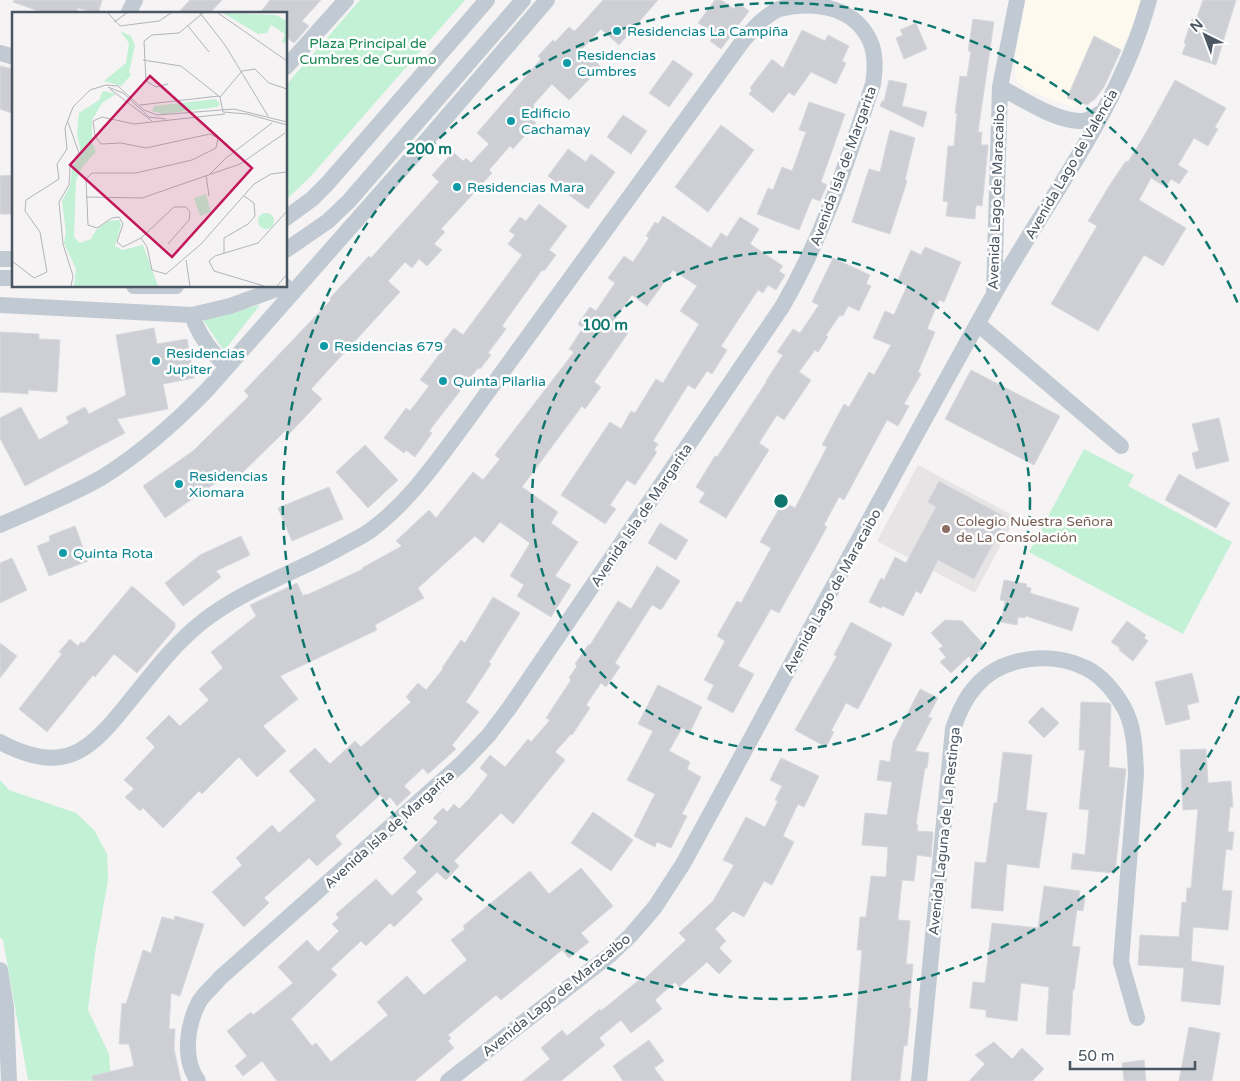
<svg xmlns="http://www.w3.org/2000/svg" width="1240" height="1081" viewBox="0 0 1240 1081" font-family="'Varela Round',sans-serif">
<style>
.commercial{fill:#fdf9ef}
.education{fill:#e6e4e5}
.green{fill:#c3f1d5}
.building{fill:#cdcfd5;stroke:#d7d9de}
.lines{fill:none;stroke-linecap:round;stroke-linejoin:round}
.minor{stroke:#c1cad2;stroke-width:16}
.ring{fill:none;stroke:#0f766e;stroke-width:2.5;stroke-dasharray:9 6}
.culture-dot{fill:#0f9aa8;stroke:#fff;stroke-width:2}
.education-dot{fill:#8d6e63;stroke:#fff;stroke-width:2}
.labels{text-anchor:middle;stroke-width:5;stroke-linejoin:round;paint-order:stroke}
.culture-label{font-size:14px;fill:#0d838f;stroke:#fff;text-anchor:start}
.park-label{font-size:14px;fill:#17864f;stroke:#fff}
.street-label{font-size:14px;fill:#4a5661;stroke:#fff}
.education-label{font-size:14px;fill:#785e54;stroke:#fff;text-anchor:start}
.inset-road{fill:none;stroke:#b1b4b9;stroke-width:1}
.view{fill:#c2185b;fill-opacity:0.15;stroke:#c2185b;stroke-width:2.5}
.inset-edge{fill:none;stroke:#4a5661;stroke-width:2.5}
.centre{fill:#0f766e;stroke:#fff;stroke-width:2.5}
.ring-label{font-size:15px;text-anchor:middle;font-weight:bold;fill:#0f766e;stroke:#fff;stroke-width:5;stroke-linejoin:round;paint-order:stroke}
</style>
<rect width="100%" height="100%" fill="#f5f3f3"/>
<path class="commercial" d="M1026 0H1143L1134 23 1104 87 1095 99 1087 105 1072 107 1027 90 1017 81 1015 68 1016 52Z"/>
<path class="education" d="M918 465 1016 517 975 593 877 541Z"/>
<path class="green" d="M360 0H465L311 176 286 200V85Z
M260 305 224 351 203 320Z
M1084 449 1134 475 1128 486 1232 542 1183 634 1029 552Z
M0 780 9 790 76 813 94 830 107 854 108 880 95 953 88 1010 109 1054 111 1081 28 1080 3 940 0 937Z"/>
<path class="building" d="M14 0H102L98 14 78 8 76 14H47L13 2Z
M190 0H222L209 14H177Z
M270 0H321L302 21 309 26 294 43 286 37V14H259Z
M603 0H658L619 45 601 29 582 49 601 67 569 100 552 84 533 105 540 112 533 120 536 123 513 149 510 146 489 170 492 173 441 229 445 232 434 244 442 250 427 266 419 259 412 268 405 262 388 281 400 292 311 389 322 399 289 434 286 430 237 478 231 472 165 518 143 486 193 451 249 396 244 391 331 300 330 298 369 256 371 258 439 182 432 175 453 152 463 161 466 158 471 163 489 144 477 133 541 59 538 56 553 40 555 42 569 27 574 31 576 30Z
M715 0H721L734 9 738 3 749 11 721 49 710 41 715 34 698 23Z
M1203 0H1236L1216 65 1182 54 1186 44 1184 43 1192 19 1196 20Z
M973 19 994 22 978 132H982L981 145H988V147L982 206 976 205 975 219 946 216 948 202 943 201 948 146H954L957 113H955L960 76 967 77 971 51H968Z
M916 23 927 49 904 59 896 38 903 35 900 30Z
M802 30 825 41 828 35 849 46 842 61 846 63 836 84 811 72 794 96 789 92 773 113 749 94 752 90 750 88 772 59 783 68Z
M1094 36 1121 50 1104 87 1095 99 1087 105 1067 98Z
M673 60 693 74 669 107 649 93Z
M0 66 14 69V114L0 109Z
M889 80 907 84 902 106 927 112 923 127 880 106 882 101H884Z
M1175 80 1226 108 1215 127 1218 129 1208 146 1194 138 1178 165 1188 171 1179 184 1171 179 1166 187 1151 178 1139 200 1186 228 1163 266 1144 255 1098 331 1051 304 1097 226 1088 221 1111 183 1126 161 1128 162 1147 131Z
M809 102 845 114 821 182 827 185 820 201 812 198 799 230 757 214 768 188 773 190 782 167 792 171 806 132 799 130Z
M623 115 647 131 631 154 607 137Z
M721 125 754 150 708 212 675 187Z
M890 130 915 138 905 180 907 181 890 234 852 222 869 169 880 172Z
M568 149 586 162 591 154 615 172 588 209 561 189 563 187 548 176Z
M14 175V214H0V176Z
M539 204 567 226 549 250 556 255 544 271 542 270 502 326 506 329 488 353 491 355 480 369 478 368 429 431 432 433 415 457 406 450 404 453 384 438 406 408 410 411 429 386 420 380 447 344 443 342 454 328 463 335 522 255 508 244 515 235 509 231 520 217 526 221Z
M663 216 711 248 721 233 727 237 740 217 759 229 750 244 783 266 779 271 785 275 776 290 768 285 763 293 758 290 721 346 727 350 712 374 707 371 695 389 688 385 653 441 658 444 654 450 657 452 635 485 627 480 610 505 616 509 605 524 561 495 610 422 621 429 631 411 635 413 656 379 663 383 699 324 680 311 697 286 673 270 647 306 632 295 613 322 628 333 594 382 601 387 585 409 582 406 522 487 558 512 551 523 578 542 555 576 571 585 551 617 517 596 524 585 510 576 530 543 500 522 483 543 475 536 418 588 424 598 375 625 377 630 280 676 298 699 263 726 286 751 257 777 239 757 202 794 199 791 163 828 143 808 140 811 125 797 134 789 124 780 155 747 146 738 169 715 180 726 209 700 199 689 223 668 211 652 256 616 250 605 297 583 303 596 306 594 307 595 363 569 362 568 402 546 396 541 429 510 436 518 473 472 483 480 500 459 495 455 574 352 569 349 583 328 578 324 590 307 596 311 615 283 608 278 624 256 633 262 649 238 646 236 655 222 658 224Z
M925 247 961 262 944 302 939 300 927 329 935 332 918 372 921 374 904 404 909 406 898 426 887 420 844 500 839 497 824 525 827 527 779 613 771 609 738 666 754 674 733 713 707 699 714 685 704 680 725 641 717 636 737 601 741 603 771 548 760 542 783 502 795 508 827 447 822 445 844 404 849 407 869 372 874 375 891 345 873 338 885 311 894 315 907 286 897 282 911 250 921 255Z
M833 258 870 275 866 284 871 286 859 311 848 306 843 316 840 315 826 335 828 337 818 352 815 350 799 372 811 380 784 420 777 415 759 443 769 450 726 518 699 502 705 493 696 487 715 456 717 457 767 381H766L783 355 777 352 793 329 800 333 819 305 812 302Z
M154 328 157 344 187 339 194 378 163 384 168 409 117 419 125 433 25 486 0 438V418L21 407 39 440 69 423 66 417 85 407 89 414 126 395 116 335Z
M0 332 39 334V339L60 340 57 392 28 390V394L0 392Z
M971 370 1060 416 1034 465 945 419Z
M1219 418 1229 461 1196 469 1192 453 1199 451 1192 424Z
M365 445 398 480 368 508 336 472Z
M1179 474 1230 503 1216 528 1165 500Z
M939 481 1007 518 974 579 938 560 921 594 916 591 903 616 883 606 881 608 869 602 881 578 884 580 895 557 906 563 936 507 928 502Z
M329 487 343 519 292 541 278 508Z
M660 523 688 540 676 560 648 543Z
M75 526 88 561 49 576 37 546 50 541 49 536Z
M241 536 250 555 216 571 221 577 183 606 165 583 200 555Z
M12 558 27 590 0 603V563Z
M657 566 680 581 661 610 652 605 615 663 620 667 606 687 601 683 586 705 590 708 572 735 571 734 555 752 565 760 513 824 501 813 454 861 459 866 446 880 437 872 416 892 423 899 394 927 390 923 366 946 361 941 331 969 337 975 291 1019 312 1046 316 1043 331 1062 388 1015 377 1002 407 976 424 995 467 960 451 940 465 929 463 926 530 871 549 894 581 868 613 906 581 933 589 942 569 958 562 950 501 1000 496 995 448 1035 451 1038 448 1041 454 1048 415 1081H277L262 1061 243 1076 235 1066 247 1056 227 1031 251 1012 253 1015 293 983 278 967 307 940 318 952 339 931 332 924 339 918 336 914 376 879 392 896 417 872 403 858 438 822 433 818 443 808 447 812 454 804 459 809 470 798 488 775 480 768 490 755 505 767 528 739 531 742 550 720 546 718 571 680 569 678 577 666 575 664 588 645H590L618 601 631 609Z
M1004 580 1027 584 1026 587 1031 588 1030 593 1079 608 1072 631 1026 616 1025 618 1018 617 1017 625 1001 622 1005 601 1000 600Z
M132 586 175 623V628L137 673 114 654 95 677 93 675 47 732 19 709 62 654 59 652 70 639 78 646 81 642 84 643Z
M493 597 520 613 489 662 491 664 466 702 479 712 452 745 456 749 428 774 423 768 404 786 411 793 397 806 390 797 386 801 380 795 335 836 342 844 317 866 309 858 264 898 269 903 244 927 212 892 242 865 236 858 272 825 279 833 316 800 289 771 315 748 330 764 355 741 361 747 411 702 406 697 418 683 426 690 443 669 442 668 461 640 465 643Z
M945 620 962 621 985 646 971 659 969 656 951 673 940 662 946 657 939 649 943 646 931 633Z
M1127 621 1146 635 1144 638 1148 641 1133 661 1119 650 1120 648 1111 642Z
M851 622 892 644 858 709 846 703 831 731 834 732 826 747 795 730 837 656 834 655Z
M0 643 17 656 0 678Z
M1192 673 1199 702 1187 705 1190 719 1166 725 1155 682Z
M658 685 702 707 690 732 682 728 669 751 690 762 687 769 701 777 682 814 687 816 671 848 657 842 655 847 634 836 655 794 627 780 653 731 638 724Z
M920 689 938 698 928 717 932 718 915 751 929 753 927 768H925L916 824 918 825 917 831 933 832 931 857 917 855 914 881 902 880 898 920 910 921 906 964H913L909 1008H911L907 1046 904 1045 900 1081H851L862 950H857L860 917H866L871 876 886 877 888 847 862 845 865 813 887 815 892 782 877 780 880 760 890 762 893 742Z
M1081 702 1109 703 1111 705 1109 767 1126 769 1115 873 1071 869 1073 853 1085 855 1089 810 1079 809 1085 750H1079Z
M1042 707 1059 723 1044 738 1028 722Z
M1206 749 1208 783 1231 781 1233 807H1230L1228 832H1234L1232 850 1226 849 1222 890 1232 891 1228 930 1193 927 1191 961 1224 966 1220 1005 1181 1001 1184 968 1138 965 1140 935 1179 937 1182 902 1186 903 1187 888H1191L1198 809 1183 810 1180 750Z
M1003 752 1032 755 1026 810 1047 813 1039 868 1007 864 1003 911 971 908 975 862 986 863 994 803H997Z
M781 758 819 776 804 807 798 804 783 836 794 842 772 885 764 881 744 917 733 911 715 929 726 941 719 948 732 961 719 974 707 962 679 987 675 982 655 1000 662 1009 631 1033 621 1020 599 1038 605 1045 561 1081H523L550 1059 541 1048 562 1030 567 1036 600 1009 601 1011 639 980 641 982 686 940 679 933 713 901 734 865 723 860 746 817 765 827 778 801 775 800 782 786 770 780Z
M593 812 633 840 611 871 571 843Z
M1044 886 1080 891 1079 897 1085 898 1083 911 1077 910 1072 946 1080 947 1074 990 1073 989 1070 1035 1046 1034 1049 987 1021 983 1017 1021 986 1017V1010L970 1008 973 982 985 983 992 923 1038 928Z
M175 916 204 924 180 996 171 993 169 1029H175L174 1049 181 1081H93L92 1076 134 1066 129 1044H119L122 1003 126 1004 143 950 151 953 162 917 174 920Z
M1189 1027 1220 1033 1212 1081H1179Z
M649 1040 664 1061 654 1068 664 1081H623L613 1066Z
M994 1042 1012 1059 1022 1048 1044 1069 1032 1081H969L985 1064 975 1055Z
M1144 1060 1146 1081H1124L1122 1063Z"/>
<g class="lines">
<path class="minor" d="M128 14 135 0
M0 53 14 57
M286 67 346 0
M1000 87C1023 99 1053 120 1079 121 1089 122 1097 115 1104 111
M286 218 312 199 327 184 487 0
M286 250 328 221 349 201 523 0
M0 259H14
M0 278H14
M134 286H176
M994 293 1000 87 1017 0
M0 305 192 315 230 306 285 286
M192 315C199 336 211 352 227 367
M978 324 1121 446
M0 525C34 510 69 496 101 478 140 454 175 423 207 390L407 163 547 0
M0 742C24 755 53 765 79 751 99 740 114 720 128 703 151 675 173 645 202 622 245 588 298 572 345 545 354 540 363 536 371 530 410 501 437 461 466 422L742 42C753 29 764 16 779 9 816 0 858 7 872 46 876 59 875 72 873 84 847 162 824 235 782 307L510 707 488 736 461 764 220 978C214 986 204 993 199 1002 187 1025 182 1059 198 1081
M0 970 6 1007 9 1081
M448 1081 610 955 631 935 655 907 683 864C786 675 887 484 993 296 1047 200 1120 108 1149 0
M919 1081 953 729C958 714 965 698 976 686 1002 656 1052 651 1086 668 1102 676 1114 691 1123 706 1135 726 1135 752 1136 774L1121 962 1137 1018"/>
</g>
<g class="ring">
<circle cx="781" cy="501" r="249"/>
<path d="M1239 696A498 498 0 1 1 1239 306"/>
</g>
<g class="culture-dot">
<circle cx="617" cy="31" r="5"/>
<circle cx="567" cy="63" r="5"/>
<circle cx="511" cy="121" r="5"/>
<circle cx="457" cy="187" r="5"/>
<circle cx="324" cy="346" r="5"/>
<circle cx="156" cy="361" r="5"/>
<circle cx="443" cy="381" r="5"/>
<circle cx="179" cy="484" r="5"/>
<circle cx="63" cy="553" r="5"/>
</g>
<circle class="education-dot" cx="946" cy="529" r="5"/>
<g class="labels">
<g class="culture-label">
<text x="627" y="36">Residencias La Campiña</text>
<text x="577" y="60">Residencias<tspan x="577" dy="16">Cumbres</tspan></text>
<text x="521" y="118">Edificio<tspan x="521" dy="16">Cachamay</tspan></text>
<text x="467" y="192">Residencias Mara</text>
<text x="334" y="351">Residencias 679</text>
<text x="166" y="358">Residencias<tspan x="166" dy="16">Jupiter</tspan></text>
<text x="453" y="386">Quinta Pilarlia</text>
<text x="189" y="481">Residencias<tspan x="189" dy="16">Xiomara</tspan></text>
<text x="73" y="558">Quinta Rota</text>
</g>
<g class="park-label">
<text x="368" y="48">Plaza Principal de<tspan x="368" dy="16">Cumbres de Curumo</tspan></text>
</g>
<g class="street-label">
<text transform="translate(1071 164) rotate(-60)" y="5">Avenida Lago de Valencia</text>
<text transform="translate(843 166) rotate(-70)" y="5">Avenida Isla de Margarita</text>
<text transform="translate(996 197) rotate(-88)" y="5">Avenida Lago de Maracaibo</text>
<text transform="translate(641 515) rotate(-56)" y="5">Avenida Isla de Margarita</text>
<text transform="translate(832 591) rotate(-61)" y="5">Avenida Lago de Maracaibo</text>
<text transform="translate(389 829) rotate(-42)" y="5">Avenida Isla de Margarita</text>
<text transform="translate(944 831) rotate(-84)" y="5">Avenida Laguna de La Restinga</text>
<text transform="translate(556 995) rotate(-39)" y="5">Avenida Lago de Maracaibo</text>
</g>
<g class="education-label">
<text x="956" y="526">Colegio Nuestra Señora<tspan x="956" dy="16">de La Consolación</tspan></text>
</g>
</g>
<g transform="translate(12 12)">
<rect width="275" height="275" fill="#f5f3f3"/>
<path d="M211 1 264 3 275 9V32L270 30 273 22 259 13 255 21 246 22ZM108 19 119 24 123 33 117 60 119 63 109 74 92 69 114 51 117 31ZM91 79 104 82 90 91 80 108V130L84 140 71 154 64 168 62 225 68 231 79 227 84 218 96 209 107 208 109 213 103 234 110 238 131 233 146 274H62L64 257 52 231 54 220 50 189 58 174 60 155 69 142 65 122 67 101 87 88ZM204 87 208 92 205 95 151 102 140 99 142 94ZM194 182 199 200 188 204 182 186ZM246 209a8 8 0 1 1 16 0a8 8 0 1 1-16 0Z" fill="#c3f1d5"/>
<path class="inset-road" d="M96 1 108 14 147 9 159 1M188 1 213 33 256 104M206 1 275 49M102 10 115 1M176 14 197 40M131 48 169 54 208 85M230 59 243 57 257 71 275 77M230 59 208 85 211 100 235 102 275 113M156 72 144 75 134 69 132 29 140 23 167 21 191 1M96 75 111 81 137 105 154 107M98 77 140 109M128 93 207 84M56 110 67 141 58 155 57 173 47 190 51 232 61 264 59 274M198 162 214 146 260 111M194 163 197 184M74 185 130 186 228 152 273 121M129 226 135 235 140 258 154 262 189 232 242 172 259 162 275 160M156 232 177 208 178 200 174 195H162L129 226 111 235 105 230 111 212 107 205 100 206 85 216 76 213 74 167 80 161H124L180 148 204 136 206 126 198 122 134 136 109 131 89 132 83 124 81 109 90 105 122 112 213 102M212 241V226L236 212 243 204 242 191 232 184M174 248 178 274M0 249 22 266 35 260 28 220 13 199 14 188 47 167 45 152 55 137 53 116 61 95 78 78 94 73 106 74 132 98 145 103 222 97 275 110M252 274 202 259 197 249 203 244 246 231 275 199M265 274 275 262"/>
<path class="view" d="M138 64 240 156 160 245 58 153Z"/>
<rect width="275" height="275" class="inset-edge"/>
</g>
<circle cx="781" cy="501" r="8" class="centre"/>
<g class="ring-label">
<text x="429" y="154">200 m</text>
<text x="605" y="330">100 m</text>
</g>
<g transform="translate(1205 35) rotate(318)" stroke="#ffffff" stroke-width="4" paint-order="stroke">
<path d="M0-4L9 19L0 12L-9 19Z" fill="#4a5661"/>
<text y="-8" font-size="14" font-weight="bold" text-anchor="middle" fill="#4a5661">N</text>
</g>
<path d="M1070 1061v8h125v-8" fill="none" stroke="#4a5661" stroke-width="2.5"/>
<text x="1078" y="1061" font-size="15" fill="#4a5661" stroke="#ffffff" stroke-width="4" paint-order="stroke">50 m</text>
</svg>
